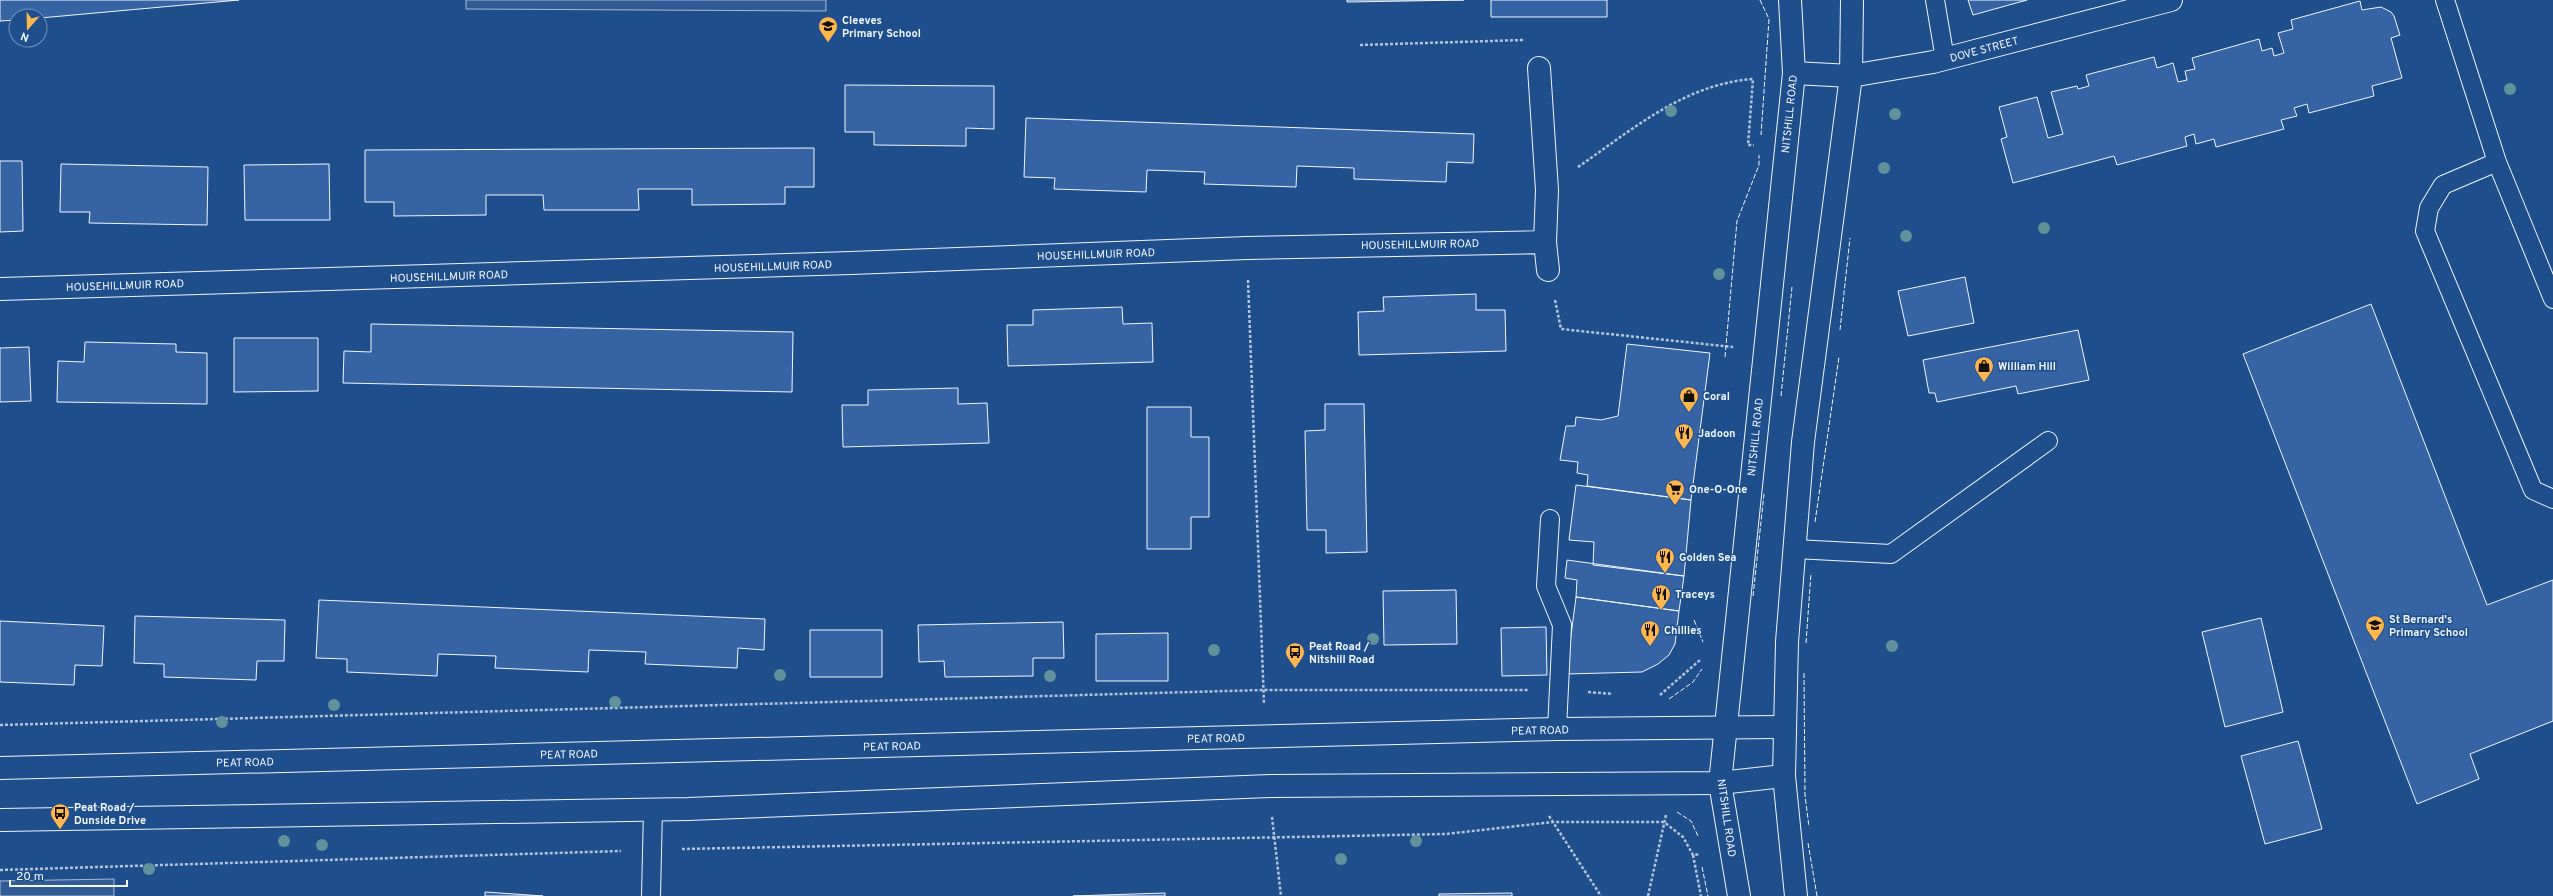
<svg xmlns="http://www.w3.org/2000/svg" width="2553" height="896" viewBox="0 0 2553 896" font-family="Overpass,sans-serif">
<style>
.built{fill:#305b95;stroke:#a8bbd7}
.building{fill:#3563a3;stroke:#f2f6ff}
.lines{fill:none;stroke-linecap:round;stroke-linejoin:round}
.lane-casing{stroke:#f2f6ff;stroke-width:20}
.street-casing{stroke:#f2f6ff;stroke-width:24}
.secondary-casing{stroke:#f2f6ff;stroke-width:24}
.primary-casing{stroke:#f2f6ff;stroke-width:24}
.path{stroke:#b3c4dc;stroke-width:2.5;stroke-dasharray:3 2;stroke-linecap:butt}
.lane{stroke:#1f4e8c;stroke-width:18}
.street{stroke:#1f4e8c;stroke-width:22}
.secondary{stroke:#1f4e8c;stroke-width:22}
.primary{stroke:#1f4e8c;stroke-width:22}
.fence{stroke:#f2f6ff;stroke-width:1;stroke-dasharray:5 2;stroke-linecap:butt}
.tree{fill:#61919a}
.labels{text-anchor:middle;stroke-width:3;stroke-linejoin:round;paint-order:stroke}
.poi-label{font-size:11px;font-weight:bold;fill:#f2f6ff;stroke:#1f4e8c;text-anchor:start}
.street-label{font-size:11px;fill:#f2f6ff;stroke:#1f4e8c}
</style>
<rect width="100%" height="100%" fill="#1f4e8c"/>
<path class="built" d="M466 0H826V11L466 9Z
M114 879V896H0V881Z"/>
<path class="building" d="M0 0H239L40 18 16 16V20L0 21Z
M1347 0H1464L1347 2Z
M1491 0H1607V17H1491Z
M1968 0H2027L1973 15Z
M2360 1 2362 10 2381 7 2391 12 2394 16 2400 35 2391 38 2402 78 2372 86 2374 96 2309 113 2307 104 2294 108 2297 116 2281 120 2284 129 2216 147 2214 139 2196 144 2194 134 2185 137 2187 146 2117 165 2114 156 2013 183 2001 139 2007 137 1999 107 2037 97 2048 138 2063 134 2051 92 2077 86 2078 89 2089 86 2086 75 2154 57 2157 68 2173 63 2178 82 2187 80 2185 71 2195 69 2192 58 2259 39 2262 51 2272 48 2274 56 2284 53 2278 33 2293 29 2291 20Z
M845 85 994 86V129L966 128V146L874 145V132H845Z
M1026 118 1474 134 1473 163 1447 162 1446 182 1354 179V168L1297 166 1296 187 1204 184 1205 172 1147 170 1146 192 1054 189 1055 178 1024 177Z
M814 148V187H785V204L692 205V189H638L639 210H544L543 195H486V215L394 216V202H365V150Z
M0 161H22L23 231 0 232Z
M61 164 208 167 207 225 89 223 90 212H60Z
M329 164 330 220H245L244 165Z
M1965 277 1974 323 1908 336 1898 291Z
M1476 294V310H1505L1506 351 1359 355 1358 312 1384 311 1383 297Z
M2371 304 2487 605 2553 580V721L2470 754 2479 779 2417 804 2243 354Z
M1122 307 1123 324 1152 323 1153 362 1008 366 1007 325H1033V310Z
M371 324 793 332 792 392 343 383 344 351 371 352Z
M2078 330 2089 380 2018 394 2016 386 1937 402 1935 393H1929L1923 360Z
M234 338H318V391L234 392Z
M85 342 176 344V352L207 353V404L57 402 58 361 84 362Z
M1627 344 1710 353 1691 500 1587 486 1588 475 1577 473 1578 462 1560 460 1566 426H1575L1576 417 1601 420 1618 416Z
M29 347 31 401 0 402V348Z
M958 388V404L987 403 989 443 843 447 842 405H868V390Z
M1325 404H1364L1367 552 1326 553V530H1307L1305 431 1325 430Z
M1147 407H1191V437H1209V517H1191V549H1147Z
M1576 485 1691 500 1684 576 1593 565 1594 542 1569 540Z
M1567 560 1684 576 1679 611 1576 597 1577 580 1565 578Z
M1456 590 1457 644 1384 645 1383 591Z
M1576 597 1679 611 1675 644 1669 655 1658 664 1642 672 1566 674Z
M319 600 765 619 764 650 738 648 737 668 645 664 646 652 589 650 588 672 495 668 496 656 438 654 437 676 347 672V659L316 658Z
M135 616 285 620 284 661H257L256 680 164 677V664L134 663Z
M2261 618 2283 712 2225 727 2202 632Z
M0 621 104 626 102 666 75 665 74 685 0 682Z
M1063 622 1064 658H1033V676L945 677 944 661 919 662 918 625Z
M1546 627 1547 675 1502 676 1501 628Z
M810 630H882V677H810Z
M1168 633V681H1096V634Z
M2298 741 2322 829 2265 844 2241 756Z
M485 892 543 896H485Z
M1165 893V896H1073Z
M1512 893V896H1439V894Z"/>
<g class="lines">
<g class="lane-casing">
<path id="lane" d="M1935 0 1945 59
M2445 0 2497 162 2553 299
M2497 162 2443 185 2429 208 2425 231 2533 490 2553 499
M1550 519 1546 586 1562 625 1557 729
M1795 549 1891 554 2048 441
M651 896 653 809"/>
</g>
<g class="street-casing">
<path id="street" d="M1539 68 1547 190 1545 242 1548 270
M1794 73 1851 76 1933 62 2171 0
M0 289 851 263 1247 248 1545 242"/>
</g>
<g class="secondary-casing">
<path id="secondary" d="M0 768 1557 729 1785 727
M0 820 688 809 1270 786 1720 783 1784 776"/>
</g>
<g class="primary-casing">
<path id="primary" d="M1739 896 1720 783 1794 73 1790 0
M1796 896 1784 776 1787 642 1803 442 1851 76 1852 0"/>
</g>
<path class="path" d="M1360 45 1523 40
M1578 167C1632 130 1684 84 1753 79L1748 145H1754
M1248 280 1264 704
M1555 300 1561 329 1733 347
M1588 692 1613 694
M1660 695 1700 660
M0 725 1263 690H1529
M1549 816 1601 896
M1272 817 1281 896
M682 849 1446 834 1553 822H1664L1683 837 1693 855 1700 854
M1693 855 1701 896
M0 870 621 851
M1648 896 1666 815"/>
<use href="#lane" class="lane"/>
<use href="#street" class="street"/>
<use href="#secondary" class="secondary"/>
<use href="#primary" class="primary"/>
<path class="fence" d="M1760 0 1769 19 1761 135
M1840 330 1850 238
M1725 357 1737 221 1759 165V155
M1781 396 1792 287
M1815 522 1839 357
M1753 596 1764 494
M1694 620 1703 642
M1806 643 1811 573
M1804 673 1805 795 1809 827
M1669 699 1693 682 1702 669
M1677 812 1691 821 1698 836
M1808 843 1817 896
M1702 867 1708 896"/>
</g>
<g class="tree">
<circle cx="2510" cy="89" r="6"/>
<circle cx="1671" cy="111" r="6"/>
<circle cx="1895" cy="114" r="6"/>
<circle cx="1884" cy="168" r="6"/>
<circle cx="2044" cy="228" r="6"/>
<circle cx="1906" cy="236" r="6"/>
<circle cx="1719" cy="274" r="6"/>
<circle cx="1373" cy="639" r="6"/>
<circle cx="1892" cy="646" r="6"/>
<circle cx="1214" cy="650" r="6"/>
<circle cx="780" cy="675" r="6"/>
<circle cx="1050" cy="676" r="6"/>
<circle cx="615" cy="702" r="6"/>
<circle cx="334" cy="705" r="6"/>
<circle cx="222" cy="722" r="6"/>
<circle cx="284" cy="841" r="6"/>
<circle cx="1416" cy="841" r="6"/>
<circle cx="322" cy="845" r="6"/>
<circle cx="1341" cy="859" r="6"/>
<circle cx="149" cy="869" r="6"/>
</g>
<defs>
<g id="school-pin" transform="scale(1)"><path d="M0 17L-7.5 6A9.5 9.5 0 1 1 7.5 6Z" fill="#ffb74d" stroke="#1f4e8c"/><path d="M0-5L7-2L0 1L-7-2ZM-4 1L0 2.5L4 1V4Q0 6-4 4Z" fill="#111"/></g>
<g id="shop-pin" transform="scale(1)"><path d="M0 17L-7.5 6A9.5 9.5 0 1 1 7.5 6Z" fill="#ffb74d" stroke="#1f4e8c"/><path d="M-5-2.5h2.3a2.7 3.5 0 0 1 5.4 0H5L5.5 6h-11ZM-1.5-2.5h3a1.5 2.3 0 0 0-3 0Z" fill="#111"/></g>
<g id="restaurant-pin" transform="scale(1)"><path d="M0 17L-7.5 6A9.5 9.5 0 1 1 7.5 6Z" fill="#ffb74d" stroke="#1f4e8c"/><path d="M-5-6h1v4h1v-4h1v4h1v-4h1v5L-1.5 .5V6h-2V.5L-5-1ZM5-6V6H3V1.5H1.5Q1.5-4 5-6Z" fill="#111"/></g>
<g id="supermarket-pin" transform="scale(1)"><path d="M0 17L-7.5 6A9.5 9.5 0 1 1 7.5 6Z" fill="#ffb74d" stroke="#1f4e8c"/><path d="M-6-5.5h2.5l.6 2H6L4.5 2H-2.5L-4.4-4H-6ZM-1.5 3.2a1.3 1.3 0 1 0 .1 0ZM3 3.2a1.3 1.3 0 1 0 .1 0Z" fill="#111"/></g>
<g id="bus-pin" transform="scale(1)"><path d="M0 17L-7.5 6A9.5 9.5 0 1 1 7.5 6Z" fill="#ffb74d" stroke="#1f4e8c"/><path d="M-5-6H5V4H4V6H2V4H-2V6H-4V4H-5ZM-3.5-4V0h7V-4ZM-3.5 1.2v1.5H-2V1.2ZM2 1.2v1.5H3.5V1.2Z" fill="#111"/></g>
</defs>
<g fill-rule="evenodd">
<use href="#school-pin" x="828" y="26"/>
<use href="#shop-pin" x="1984" y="366"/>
<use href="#shop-pin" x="1689" y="396"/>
<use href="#restaurant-pin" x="1684" y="433"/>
<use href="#supermarket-pin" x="1675" y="489"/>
<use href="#restaurant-pin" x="1665" y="557"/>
<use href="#restaurant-pin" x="1661" y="594"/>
<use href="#school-pin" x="2375" y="625"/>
<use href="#restaurant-pin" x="1650" y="630"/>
<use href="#bus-pin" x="1295" y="652"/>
<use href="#bus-pin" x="60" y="813"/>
</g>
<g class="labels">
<g class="poi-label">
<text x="842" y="24">Cleeves<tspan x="842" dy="13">Primary School</tspan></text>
<text x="1998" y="370">William Hill</text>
<text x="1703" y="400">Coral</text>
<text x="1698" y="437">Jadoon</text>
<text x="1689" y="493">One-O-One</text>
<text x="1679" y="561">Golden Sea</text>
<text x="1675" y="598">Traceys</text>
<text x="2389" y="623">St Bernard's<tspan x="2389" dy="13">Primary School</tspan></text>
<text x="1664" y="634">Chillies</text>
<text x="1309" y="650">Peat Road /<tspan x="1309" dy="13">Nitshill Road</tspan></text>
<text x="74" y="811">Peat Road /<tspan x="74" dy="13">Dunside Drive</tspan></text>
</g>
<g class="street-label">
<text transform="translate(1984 49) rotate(-15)" y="4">DOVE STREET</text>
<text transform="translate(1789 114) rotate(-84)" y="4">NITSHILL ROAD</text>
<text transform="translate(1420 244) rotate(-1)" y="4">HOUSEHILLMUIR ROAD</text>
<text transform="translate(1096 254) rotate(-2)" y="4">HOUSEHILLMUIR ROAD</text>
<text transform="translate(773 266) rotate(-2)" y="4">HOUSEHILLMUIR ROAD</text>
<text transform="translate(449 276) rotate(-2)" y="4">HOUSEHILLMUIR ROAD</text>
<text transform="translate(125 285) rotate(-2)" y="4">HOUSEHILLMUIR ROAD</text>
<text transform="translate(1755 437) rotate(-84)" y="4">NITSHILL ROAD</text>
<text transform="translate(1540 730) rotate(-1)" y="4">PEAT ROAD</text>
<text transform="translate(1216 738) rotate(-1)" y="4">PEAT ROAD</text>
<text transform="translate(892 746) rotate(-1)" y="4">PEAT ROAD</text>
<text transform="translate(569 754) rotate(-1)" y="4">PEAT ROAD</text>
<text transform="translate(245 762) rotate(-1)" y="4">PEAT ROAD</text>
<text transform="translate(1727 818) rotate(82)" y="4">NITSHILL ROAD</text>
</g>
</g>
<g transform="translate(28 28) rotate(200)"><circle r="19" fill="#1f4e8c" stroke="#7391ba"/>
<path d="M0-3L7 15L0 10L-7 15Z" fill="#ffb74d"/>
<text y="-6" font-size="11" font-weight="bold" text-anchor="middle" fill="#f2f6ff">N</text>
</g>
<path d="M10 880v6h117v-6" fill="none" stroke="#f2f6ff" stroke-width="2"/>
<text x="16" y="880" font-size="12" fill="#f2f6ff" stroke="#1f4e8c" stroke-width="3" paint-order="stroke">20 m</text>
</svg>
